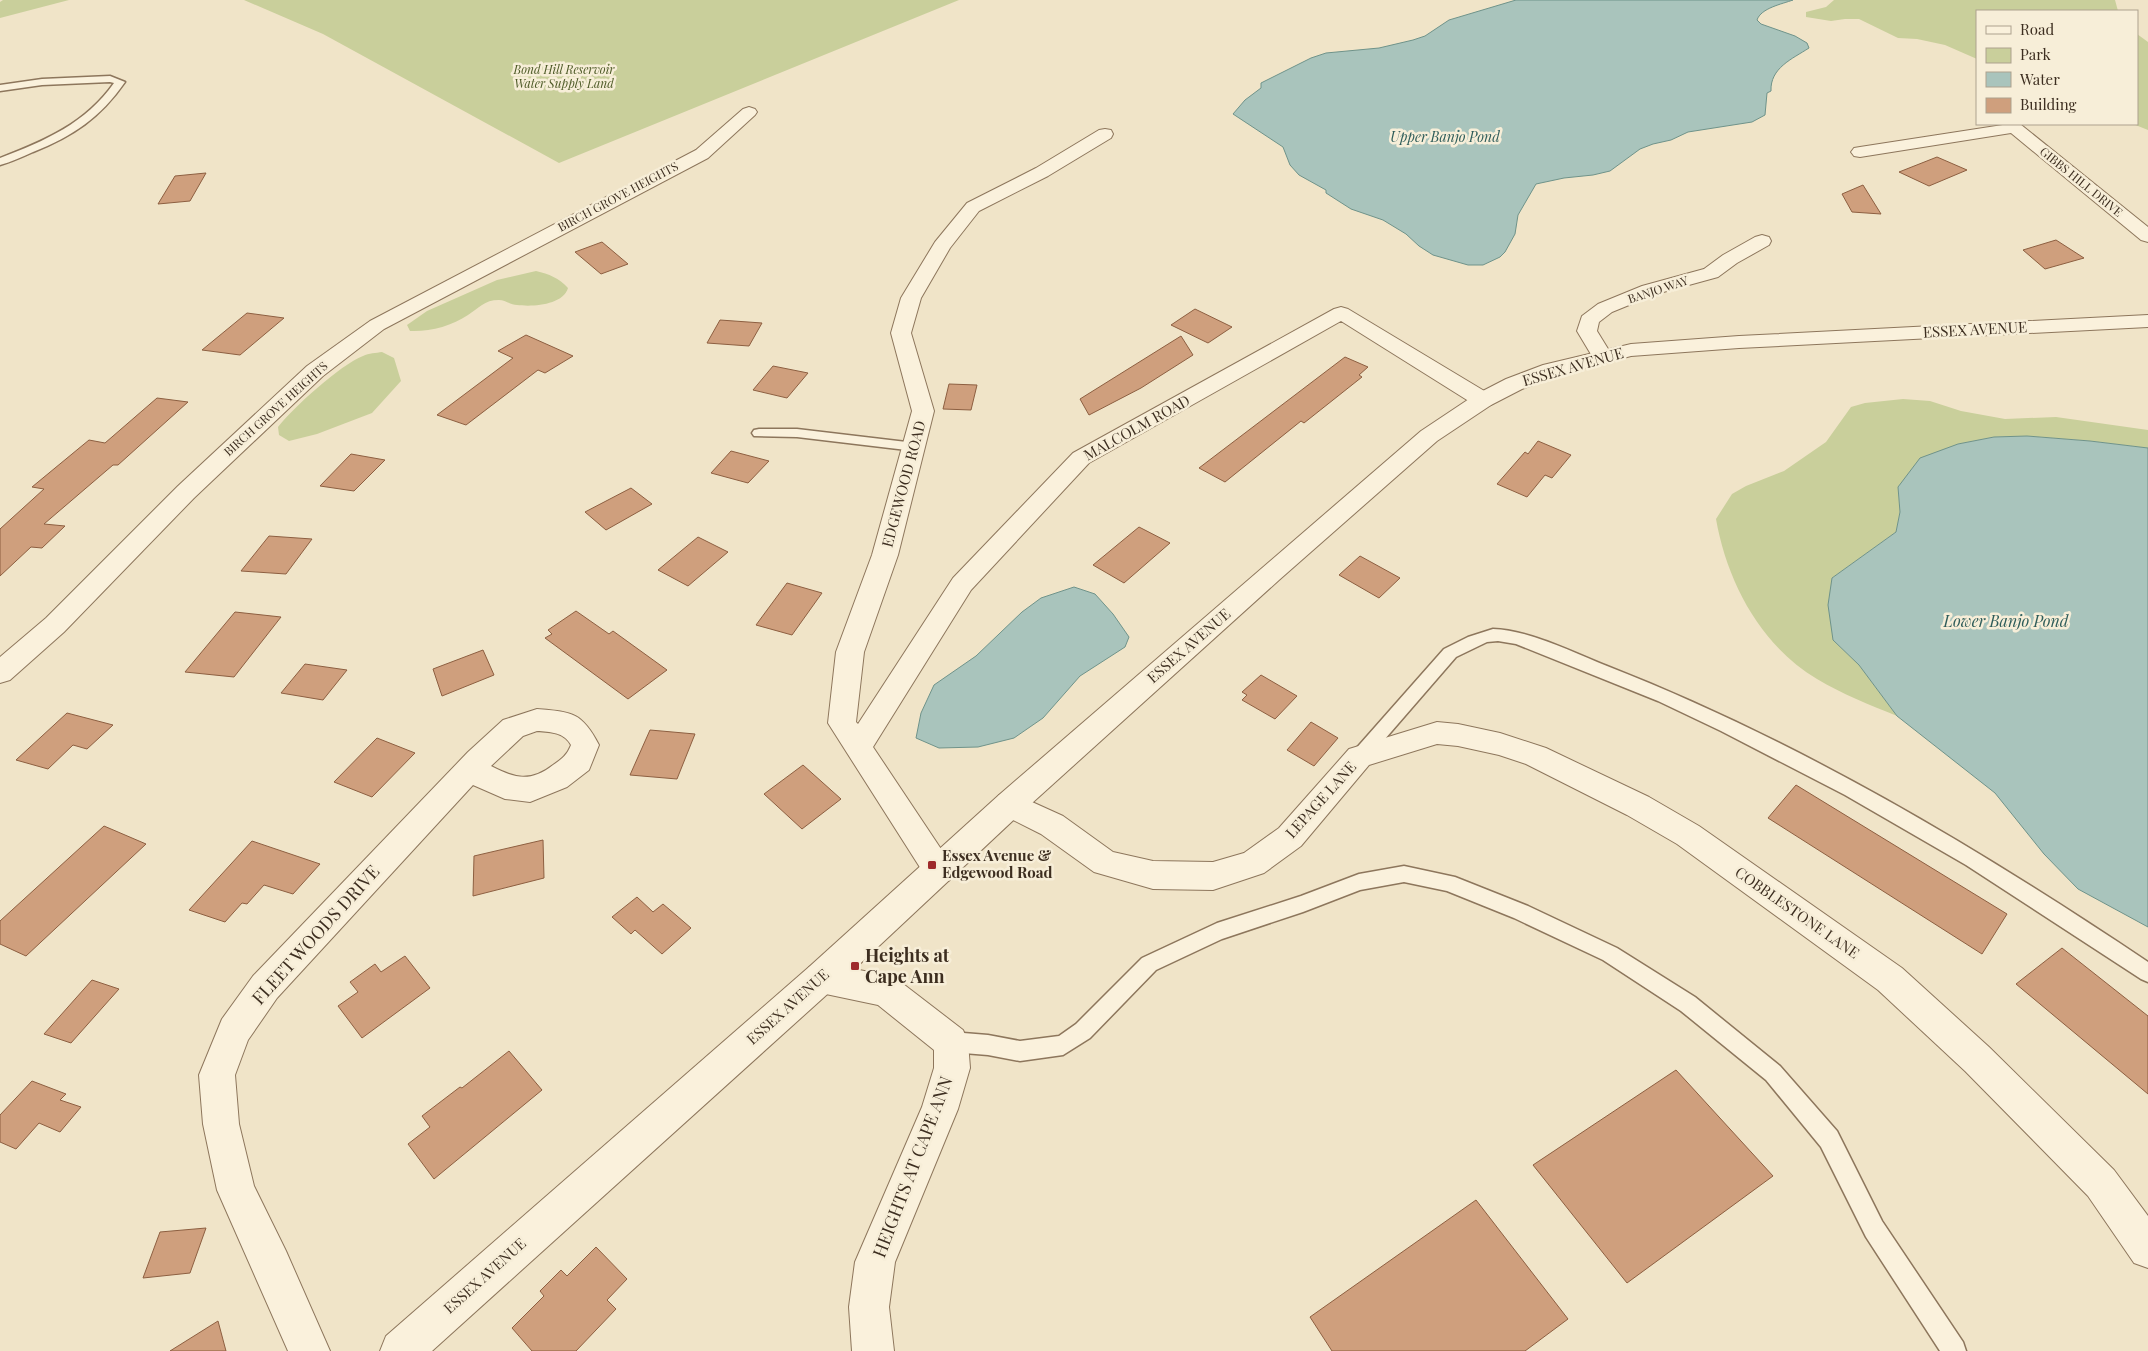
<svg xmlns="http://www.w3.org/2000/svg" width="2148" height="1351" viewBox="0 0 2148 1351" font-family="'Playfair Display',serif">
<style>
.green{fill:#c9cf9b}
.water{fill:#a9c4bc;stroke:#6f938a}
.building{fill:#cf9f7d;stroke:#8d5f41}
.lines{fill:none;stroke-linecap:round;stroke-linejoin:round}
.service-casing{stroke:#8d765c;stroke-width:3}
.minor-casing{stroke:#8d765c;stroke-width:2}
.tertiary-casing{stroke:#8d765c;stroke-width:2}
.service{fill:#faf1dc;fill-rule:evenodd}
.minor{fill:#faf1dc;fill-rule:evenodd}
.tertiary{fill:#faf1dc;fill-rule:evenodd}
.poi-dot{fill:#9e2a2b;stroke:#f7eed8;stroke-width:2}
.labels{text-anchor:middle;stroke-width:5;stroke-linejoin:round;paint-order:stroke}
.far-park-label{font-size:12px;font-style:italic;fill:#4d5a26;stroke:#f7eed8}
.far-street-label{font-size:12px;fill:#3d2e20;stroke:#f7eed8}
.far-water-label{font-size:14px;font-style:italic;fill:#2f5d5a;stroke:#f7eed8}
.street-label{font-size:15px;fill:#3d2e20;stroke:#f7eed8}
.poi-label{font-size:15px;font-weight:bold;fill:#3d2e20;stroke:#f7eed8;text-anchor:start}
.water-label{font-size:16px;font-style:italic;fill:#2f5d5a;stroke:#f7eed8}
.near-street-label{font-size:18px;fill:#3d2e20;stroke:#f7eed8}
.near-poi-label{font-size:18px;font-weight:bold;fill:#3d2e20;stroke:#f7eed8;text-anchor:start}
</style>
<rect width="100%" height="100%" fill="#f0e4c8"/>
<path class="green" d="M3 0H69L0 18V2Z
M244 0H959L559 163 323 34Z
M1834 0H2115L2118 11H1977V59L1945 45 1917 39 1898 38 1859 19H1845L1831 21 1806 17V12L1826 7Z
M2137 34 2148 42V130L2133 124H2137Z
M536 271C549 274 559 278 568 288 563 305 533 307 517 305 511 305 505 300 499 300 484 300 479 308 468 315 452 326 429 332 410 331L407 325 427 311 497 280Z
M382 352 394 358 401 381 372 413 317 434 289 441 279 435 278 427C294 407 340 365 363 356 369 353 376 353 382 352Z
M1903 399 1930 401 1961 411 2005 419 2056 417 2148 430V448L2090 441 2027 436 1994 437 1958 444 1898 487 1900 512 1896 532 1832 578 1833 640 1859 665 1897 716C1870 705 1842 694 1817 679 1761 646 1727 582 1716 519L1732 494 1746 486 1784 471 1826 442 1851 407 1865 403Z"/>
<path class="water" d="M1516 0H1793C1782 4 1761 8 1757 20L1761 24 1795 36 1807 43 1809 48C1792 59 1770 68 1771 91L1767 93 1765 115 1752 122 1688 132 1671 140 1653 144 1640 149 1610 171 1593 175 1564 178 1536 184 1518 215 1515 234 1505 252 1500 257 1483 265H1468L1433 255 1419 246 1406 234 1383 220 1351 209 1326 193V190L1299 175 1290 165 1283 147 1233 114 1245 100 1261 88V83L1311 58 1326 53 1379 48 1413 40 1425 36 1449 20Z
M2027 436 2090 441 2148 448V927L2078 889 2044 854 1995 793 1897 716 1859 665 1833 640 1828 605 1832 578 1896 532 1900 512 1898 487 1920 458 1958 444 1994 437Z
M1074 587 1095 594 1113 614 1129 637 1125 647 1080 676 1043 718 1014 738 978 747 939 748 916 738 921 713 934 685 976 656 1022 612 1041 598Z"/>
<path class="building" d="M1937 157 1967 170 1929 186 1899 172Z
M206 173 190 201 158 204 175 176Z
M1863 185 1881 214 1852 212 1842 194Z
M2056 240 2084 258 2045 269 2023 250Z
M602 242 628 264 601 274 575 252Z
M1195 309 1232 327 1208 343 1171 325Z
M247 313 284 318 240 355 202 350Z
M720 320 762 323 749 346 707 343Z
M526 335 573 356 545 373 538 370 466 425 437 415 513 358 498 351Z
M1181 336 1193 355 1141 388 1089 415 1080 399Z
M1345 357 1368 367 1359 375 1362 377 1304 423 1301 421 1225 482 1199 468Z
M773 366 808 373 787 398 753 390Z
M949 384 977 385 971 410 943 409Z
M157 398 188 402 118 465H113L44 524 65 526 42 548 31 547 0 576V529L44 489 32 487 89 440 105 443Z
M1538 441 1571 455 1552 478 1545 475 1527 497 1497 484 1525 452 1528 454Z
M731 451 769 461 748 483 711 473Z
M351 454 385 460 354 491 320 486Z
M631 488 652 504 606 530 585 512Z
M1139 527 1170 543 1124 583 1093 565Z
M269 536 312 539 286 574 241 571Z
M698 537 728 552 688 586 658 570Z
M1360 556 1400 578 1379 598 1339 575Z
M787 583 822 593 792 635 756 625Z
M576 611 609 634 613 631 667 670 628 699 545 638 552 634 548 630Z
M235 612 281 617 234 677 185 672Z
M483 650 494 675 442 696 433 669Z
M305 664 347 670 323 700 281 693Z
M1261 675 1297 696 1275 719 1242 700 1247 695 1242 692Z
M67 713 113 725 87 749 73 745 48 769 16 760Z
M1311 722 1338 738 1314 766 1287 750Z
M650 730 695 734 677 779 630 775Z
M377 738 415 753 372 797 334 782Z
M803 765 841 799 802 829 764 794Z
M1796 785 2007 914 1982 954 1768 818Z
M104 826 146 844 26 956 0 944V921Z
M543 840 544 878 473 896 474 856Z
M252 841 320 864 293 894 264 885 247 904 242 903 225 922 189 910Z
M637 897 653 912 663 904 691 928 662 954 635 930 631 934 612 917Z
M2062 948 2148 1016V1094L2016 984Z
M405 956 430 988 362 1038 338 1006 358 992 350 982 375 964 381 972Z
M92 980 119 989 71 1043 44 1034Z
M509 1051 542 1090 434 1179 408 1144 430 1127 422 1116 460 1087 462 1088Z
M1676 1070 1773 1176 1627 1283 1533 1165Z
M32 1081 66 1094 60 1100 81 1107 60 1132 39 1123 16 1149 0 1142V1115Z
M1476 1200 1568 1319 1525 1351H1332L1310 1317Z
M206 1228 190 1273 143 1278 160 1232Z
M596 1247 627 1279 607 1300 616 1309 576 1351H532L512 1328 544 1296 540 1291 561 1270 567 1276Z
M218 1321 226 1351H170Z"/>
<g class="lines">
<g class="service-casing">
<path id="service" d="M110 76 125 82C100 118 73 136 33 152 22 157 11 162 0 165V158C45 141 86 123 114 83L110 82 42 85 0 91V85L42 79Z
M759 429H797L915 443 922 447 915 451 797 437 754 436 752 433 754 430Z
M1493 629C1529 630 1574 653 1607 666 1799 741 1978 848 2148 962V982L2141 979 1966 865 1845 795 1721 731 1658 701 1516 644 1498 641 1487 642 1456 657 1365 762 1359 764 1353 762 1350 757 1353 752 1444 649 1468 637Z
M1404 866 1455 877 1528 906 1617 948 1695 997 1780 1066 1837 1131 1882 1221 1963 1342 1966 1351H1940L1866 1237 1821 1147 1766 1080 1681 1011 1603 960 1514 918 1447 891 1404 882 1360 890 1303 912 1222 939 1156 970 1090 1038 1063 1055 1020 1061 988 1055 951 1052 944 1049 941 1042 944 1035 951 1032 988 1035 1020 1041 1059 1036 1076 1024 1142 958 1217 923 1301 896 1359 874Z"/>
</g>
<g class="minor-casing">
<path id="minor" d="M749 107 755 109 757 112 755 115 708 158 384 329 323 376 194 498 64 632 10 680 0 683V657L46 618 178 486 307 366 370 321 696 150 743 109Z
M2009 124H2020L2148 227V242L2141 240 2011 133 1860 157 1854 156 1851 152 1854 148 1860 147Z
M1105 129 1111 130 1113 134 1111 138 1048 176 979 211 950 248 921 298 911 333 934 411 898 555 864 652 856 722 858 724 953 578 1073 453 1334 309 1341 307 1348 309 1491 395 1494 400 1491 405 1483 407 1475 405 1341 321 1089 463 971 590 873 747 955 870 950 880 939 884 928 880 828 723 836 652 872 555 912 411 891 333 901 298 935 242 967 203 1036 168 1099 130Z
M1762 235 1769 237 1771 241 1769 245 1737 263 1718 277 1656 294 1612 312 1599 322 1597 331 1613 357 1609 361 1602 363 1595 361 1577 331 1582 316 1598 304 1642 286 1704 269 1723 255 1755 237Z
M537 709C572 712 582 712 599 745L589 770 567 787 530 802 505 799 473 785 277 998 248 1040 235 1075 239 1124 254 1186 286 1251 330 1351H288L217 1190 203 1124 199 1075 222 1019 253 976 468 752 503 720ZM537 731C550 732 564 732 571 745 567 755 562 759 553 765 530 783 514 778 491 766L523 736Z
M1437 722 1458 724 1500 733 1546 748 1649 797 1699 826 1902 968 1989 1047 2114 1170 2148 1216V1268L2134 1263 2088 1196 1965 1071 1878 990 1677 844 1627 815 1526 764 1499 755 1458 746 1437 744 1369 765 1301 846 1264 873 1213 890 1153 889 1094 872 1041 834 999 813 995 804 999 795 1010 792 1063 816 1113 852 1153 861 1213 862 1244 853 1279 828 1349 749Z
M821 963 886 975 898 980 963 1030 968 1042 970 1068 958 1109 895 1262 889 1307 894 1351H852L849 1307 855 1262 922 1107 934 1068V1050L878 1005 821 993 809 989 804 978 809 967Z"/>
</g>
<g class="tertiary-casing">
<path id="tertiary" d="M2148 315V327L1739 348 1631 356 1559 375 1522 389 1491 405 1437 441 1279 580 1021 813 833 989 432 1351H380L386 1336 809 967 999 795 1421 431 1475 395 1506 379 1543 365 1631 344 1739 336Z"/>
</g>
<use href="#service" class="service"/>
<use href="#minor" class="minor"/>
<use href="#tertiary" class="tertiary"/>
</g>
<g class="poi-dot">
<rect x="927" y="860" width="10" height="10" rx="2.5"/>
<rect x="850" y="961" width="10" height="10" rx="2.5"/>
</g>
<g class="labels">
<g class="far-park-label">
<text x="564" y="74">Bond Hill Reservoir<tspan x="564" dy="14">Water Supply Land</tspan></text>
</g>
<g class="far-street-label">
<text transform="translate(2081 182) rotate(39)" y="4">GIBBS HILL DRIVE</text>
<text transform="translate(618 197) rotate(-28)" y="4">BIRCH GROVE HEIGHTS</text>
<text transform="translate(1658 290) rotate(-18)" y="4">BANJO WAY</text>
<text transform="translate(276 409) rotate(-42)" y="4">BIRCH GROVE HEIGHTS</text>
</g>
<g class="far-water-label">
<text x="1445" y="142">Upper Banjo Pond</text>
</g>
<g class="street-label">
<text transform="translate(1975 330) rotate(-3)" y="5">ESSEX AVENUE</text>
<text transform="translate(1573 367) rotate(-16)" y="5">ESSEX AVENUE</text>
<text transform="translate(1137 428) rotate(-29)" y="5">MALCOLM ROAD</text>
<text transform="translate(904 484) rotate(-75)" y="5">EDGEWOOD ROAD</text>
<text transform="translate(1189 646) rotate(-41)" y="5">ESSEX AVENUE</text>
<text transform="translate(1321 800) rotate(-48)" y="5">LEPAGE LANE</text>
<text transform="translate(1797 913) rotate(35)" y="5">COBBLESTONE LANE</text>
<text transform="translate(788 1007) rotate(-42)" y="5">ESSEX AVENUE</text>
<text transform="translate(485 1276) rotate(-42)" y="5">ESSEX AVENUE</text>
</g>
<g class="poi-label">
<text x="942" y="861">Essex Avenue &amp;<tspan x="942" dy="17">Edgewood Road</tspan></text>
</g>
<g class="water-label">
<text x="2006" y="627">Lower Banjo Pond</text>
</g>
<g class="near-street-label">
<text transform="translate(316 935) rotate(-48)" y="6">FLEET WOODS DRIVE</text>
<text transform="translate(913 1167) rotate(-69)" y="6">HEIGHTS AT CAPE ANN</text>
</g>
<g class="near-poi-label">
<text x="865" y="962">Heights at<tspan x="865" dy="21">Cape Ann</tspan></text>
</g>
</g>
<rect x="1976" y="10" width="162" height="115" fill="#f7eed8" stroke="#ada18e"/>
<rect x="1986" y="26" width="25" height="8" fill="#faf1dc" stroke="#ada18e"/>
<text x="2020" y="35" font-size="15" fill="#3d2e20">Road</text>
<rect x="1986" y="48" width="25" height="15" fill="#c9cf9b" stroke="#ada18e"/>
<text x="2020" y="60" font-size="15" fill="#3d2e20">Park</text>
<rect x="1986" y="72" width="25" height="15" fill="#a9c4bc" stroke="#ada18e"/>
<text x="2020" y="85" font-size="15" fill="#3d2e20">Water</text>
<rect x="1986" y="98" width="25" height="15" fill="#cf9f7d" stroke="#ada18e"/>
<text x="2020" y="110" font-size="15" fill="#3d2e20">Building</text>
</svg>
